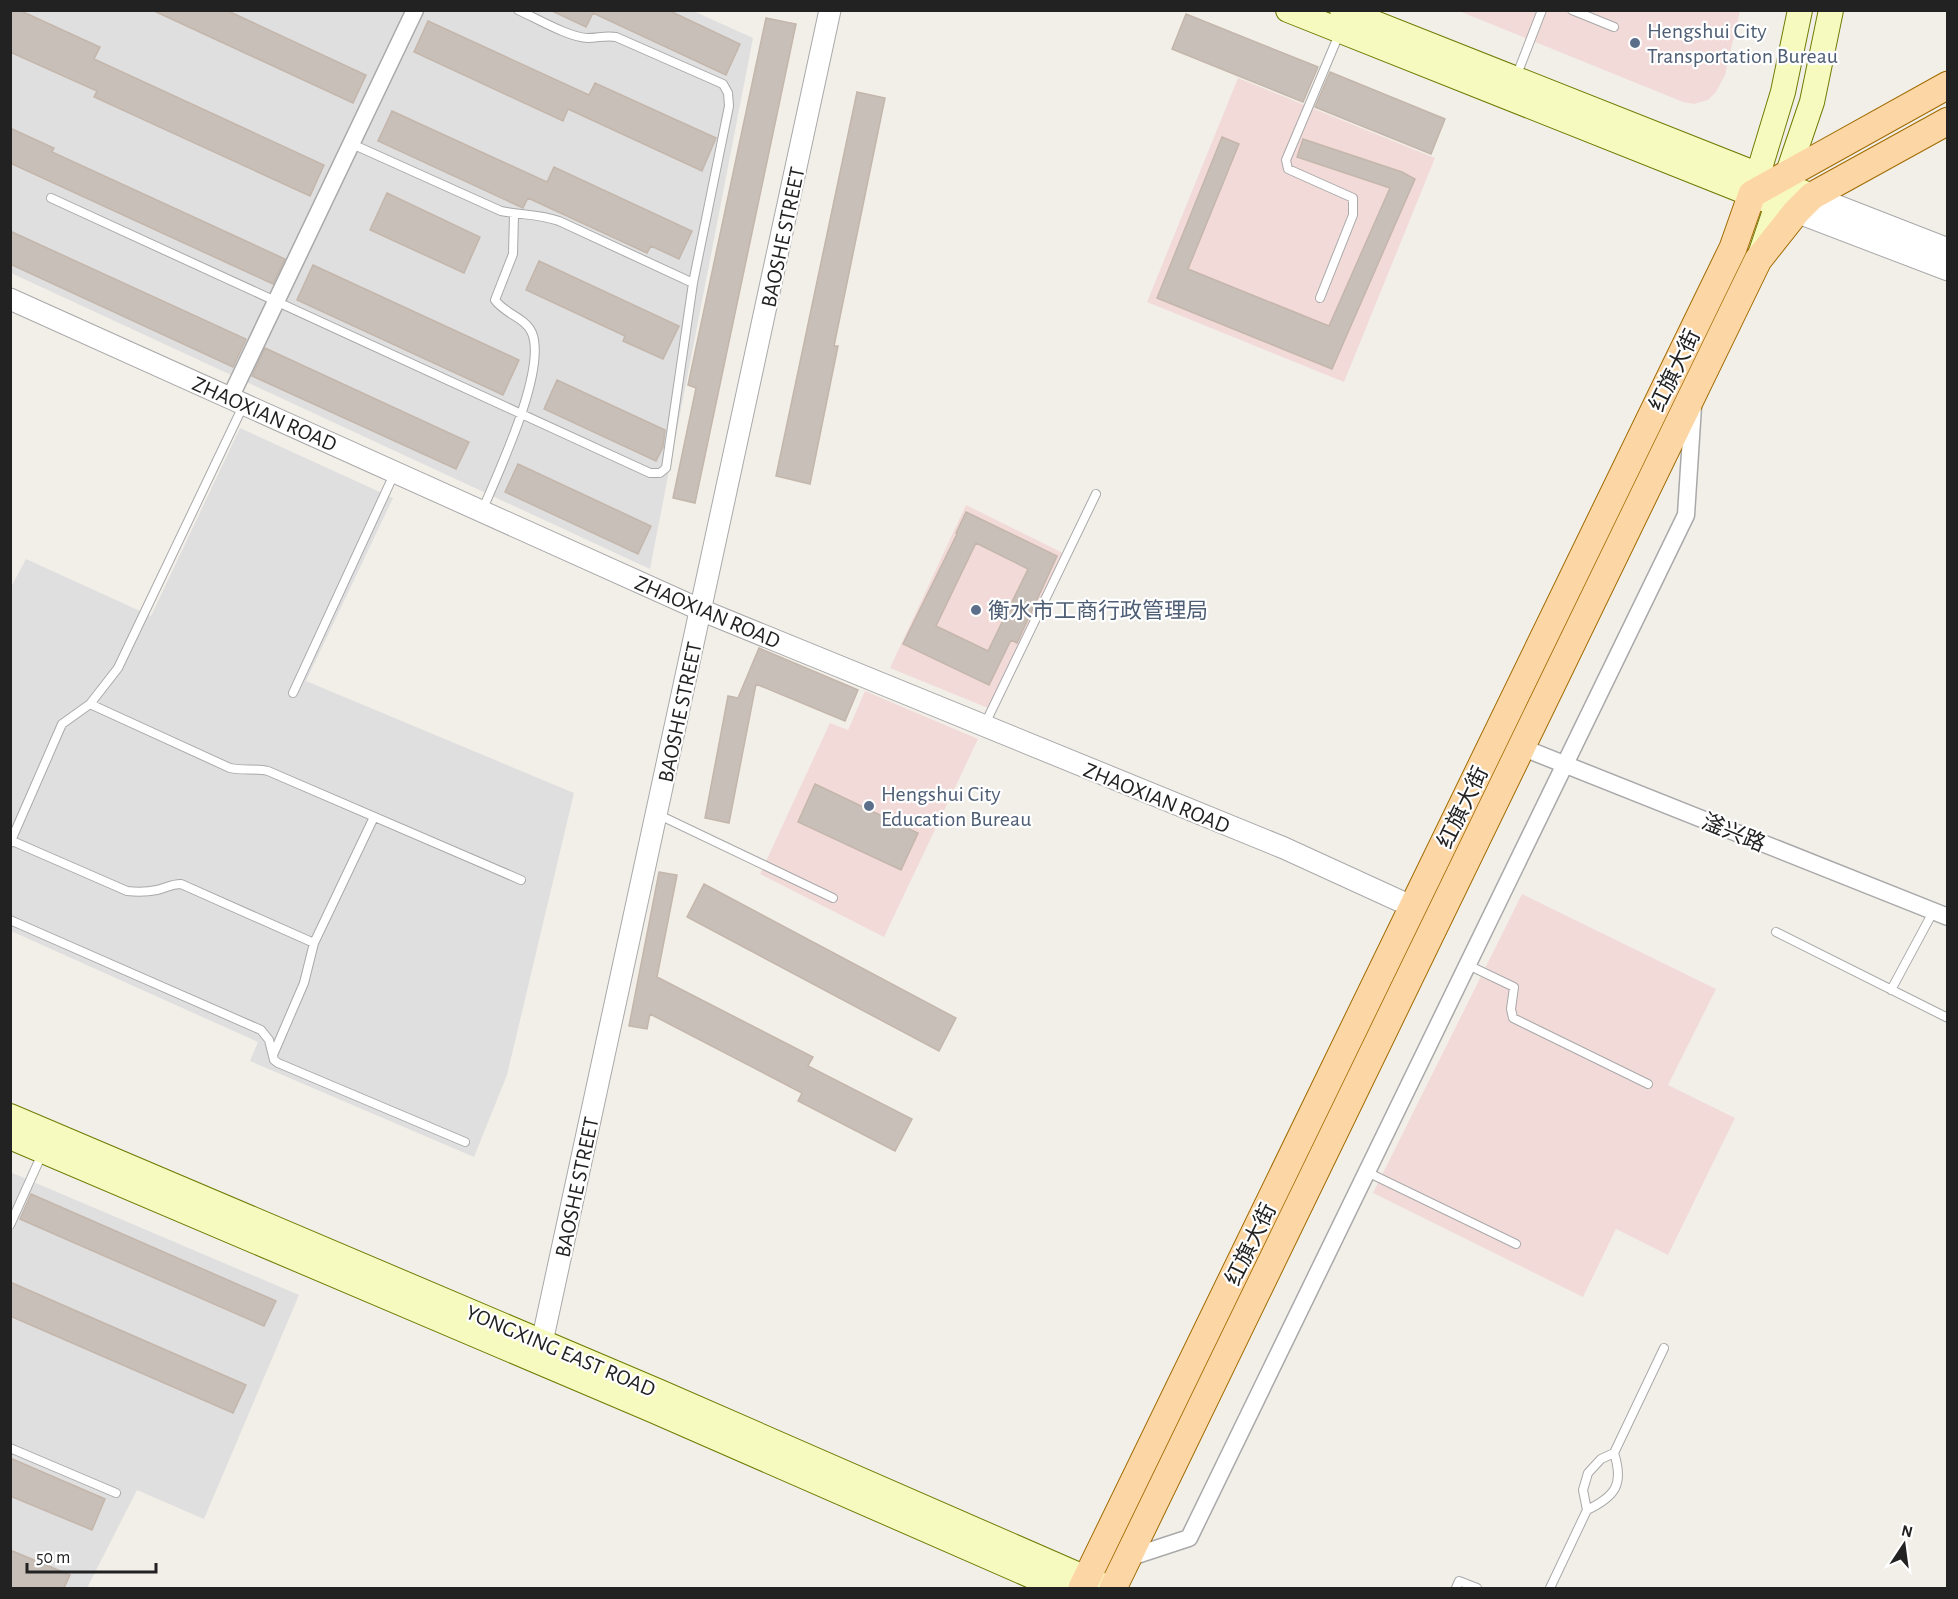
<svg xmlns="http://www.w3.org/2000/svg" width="1958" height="1599" viewBox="0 0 1958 1599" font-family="'Alegreya Sans','Noto Sans SC',sans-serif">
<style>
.residential{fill:#e0dfdf}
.commercial{fill:#f2dad9}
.building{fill:#c7bfb8;stroke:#c4b6ab;stroke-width:1.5;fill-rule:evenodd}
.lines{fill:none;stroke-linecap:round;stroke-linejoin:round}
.service-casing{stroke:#a9a9a9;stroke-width:10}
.minor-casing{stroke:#a9a9a9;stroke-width:19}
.tertiary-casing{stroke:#a9a9a9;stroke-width:23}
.secondary-casing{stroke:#707d05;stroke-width:26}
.primary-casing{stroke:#a06b00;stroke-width:29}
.service{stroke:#fff;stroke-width:8}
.minor{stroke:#fff;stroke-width:16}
.tertiary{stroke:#fff;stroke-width:21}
.secondary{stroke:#f7fabf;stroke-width:24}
.primary{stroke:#fcd6a4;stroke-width:27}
.service-dot{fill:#5c6f8a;stroke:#fff;stroke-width:2}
.labels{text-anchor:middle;stroke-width:4.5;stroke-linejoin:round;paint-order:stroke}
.service-label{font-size:22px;fill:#4e5e75;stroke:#fff;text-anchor:start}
.street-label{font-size:22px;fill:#222;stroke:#fff}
</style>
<rect width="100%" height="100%" fill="#f2efe9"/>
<path class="residential" d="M691 10 753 38 650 569 11 273 10 11Z
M240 428 393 498 306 681 574 793 507 1075 474 1157 250 1061 258 1042 11 931 10 589 26 559 151 616Z
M10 1172 299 1295 204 1519 137 1490 87 1588H11Z"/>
<path class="commercial" d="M1459 11H1740L1725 75 1716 92 1708 100 1694 104 1683 102Z
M1238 78 1435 158 1344 382 1147 302Z
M966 505 1063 553 988 708 890 668Z
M865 691 978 739 884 937 760 874 830 723 848 730Z
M1522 894 1716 989 1668 1085 1735 1118 1668 1255 1616 1229 1583 1297 1373 1193Z"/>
<path class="building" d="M10 10H19L100 47 94 59 324 165 310 196 94 97 97 91 10 52Z
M152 10H226L366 75 353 103Z
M550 10H668L740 44 726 75 593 13 586 27Z
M1186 14 1318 67 1303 102 1172 49Z
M766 18 796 24 695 503 673 498 696 388 688 385Z
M428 21 589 95 595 83 716 138 702 171 568 109 563 121 414 52Z
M1330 72 1445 119 1431 154 1315 107Z
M857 92 885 98 834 346H838L810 484 776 476Z
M392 111 547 182 554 167 692 231 679 259 651 246 647 253 528 198 523 208 378 141Z
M10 128 54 148 52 152 285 259 273 284 10 163Z
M1222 137 1239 144 1188 269 1329 326 1390 188 1297 157 1303 139 1402 172 1415 179 1332 369 1157 298Z
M387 193 480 237 464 273 370 230Z
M10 231 246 339 233 367 10 264Z
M539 261 679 326 663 359 623 341 625 336 526 290Z
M313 265 519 360 503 395 297 300Z
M265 348 469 442 456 469 252 376Z
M557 380 665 430 663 447 656 461 544 409Z
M518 464 651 526 638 554 505 492Z
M966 512 1057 556 1017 643 1011 640 989 685 903 644 957 534 956 533ZM976 543 1028 569 988 651 936 626Z
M759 648 858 690 845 721 756 684 729 823 705 818 728 696 738 698Z
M815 784 918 833 901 870 798 822Z
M659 872 677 875 657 977 813 1057 808 1066 912 1119 895 1151 798 1101 802 1093 650 1014 647 1029 629 1026Z
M704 884 956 1018 939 1051 687 917Z
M31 1194 276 1301 264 1326 20 1219Z
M10 1282 246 1385 233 1413 10 1316Z
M10 1458 105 1499 92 1530 10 1496Z
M10 1550 70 1575 64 1588H10Z"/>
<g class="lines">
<g class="service-casing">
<path id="service" d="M1572 10 1614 27
M1516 77 1542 10
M352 144 501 211C520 215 540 214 559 221L693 283
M51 198 650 473H660L666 468 693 283 729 106 728 93 723 84 616 37C606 35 598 38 588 38 570 38 536 18 518 10
M1320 298 1353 215V198L1288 169 1286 160 1340 32
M482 511C498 473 547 370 532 333 526 318 505 314 495 300L513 254 514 214
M293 693 395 472
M90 704 230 768C243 771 255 768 268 771L521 880
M984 726 1096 494
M657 814 833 898
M10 840 127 891C137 892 147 892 157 890 166 888 171 884 181 884L314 943
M10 843 62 724 90 704 118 668 244 404
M10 920 261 1030 269 1040 274 1060 278 1063 465 1142
M1776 932 1948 1018
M1468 965 1514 987 1511 1009 1513 1018 1648 1084
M1891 990 1933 912
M273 1055 304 983 314 943 374 817
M1367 1172 1516 1244
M10 1225 42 1154
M10 1448 116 1493
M1587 1510C1616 1496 1624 1484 1614 1453
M1456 1588 1459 1581 1477 1588
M1550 1588 1587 1510 1583 1490 1588 1473 1601 1459 1614 1453 1664 1348"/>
</g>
<g class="minor-casing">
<path id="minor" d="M230 398 415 10
M1521 747 1948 917
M1128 1558 1189 1538 1686 515 1693 406"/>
</g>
<g class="tertiary-casing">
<path id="tertiary" d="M1812 196 1948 249
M1796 212 1948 270
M10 299 701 610 1284 848 1413 907
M542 1342 830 10"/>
</g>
<g class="secondary-casing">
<path id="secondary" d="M1288 10 1796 212
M1342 10 1812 196
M1753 191 1783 92 1800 10
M1761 252 1812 102 1831 10
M10 1116 660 1392 1104 1586
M10 1137 652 1410 1059 1588"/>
</g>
<g class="primary-casing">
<path id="primary" d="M1082 1588 1733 248 1752 194 1948 85
M1113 1588 1758 260 1796 212 1812 196 1948 121"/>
</g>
<use href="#service" class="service"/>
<use href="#minor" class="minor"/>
<use href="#tertiary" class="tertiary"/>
<use href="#secondary" class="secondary"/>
<use href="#primary" class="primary"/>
</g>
<g class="service-dot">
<circle cx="1635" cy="43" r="6"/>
<circle cx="976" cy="610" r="6"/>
<circle cx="869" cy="806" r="6"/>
</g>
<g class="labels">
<g class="service-label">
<text x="1647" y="38">Hengshui City<tspan x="1647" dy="25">Transportation Bureau</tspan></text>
<text x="988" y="618">衡水市工商行政管理局</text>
<text x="881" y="801">Hengshui City<tspan x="881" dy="25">Education Bureau</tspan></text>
</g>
<g class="street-label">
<text transform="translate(782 237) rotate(-78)" y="8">BAOSHE STREET</text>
<text transform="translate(1674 370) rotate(-64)" y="8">红旗大街</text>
<text transform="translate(265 413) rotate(24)" y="8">ZHAOXIAN ROAD</text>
<text transform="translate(708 611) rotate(23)" y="8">ZHAOXIAN ROAD</text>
<text transform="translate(679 712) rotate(-78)" y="8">BAOSHE STREET</text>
<text transform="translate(1157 797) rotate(22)" y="8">ZHAOXIAN ROAD</text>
<text transform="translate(1462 807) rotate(-64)" y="8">红旗大街</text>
<text transform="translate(1734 832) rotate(22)" y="8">滏兴路</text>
<text transform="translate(576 1187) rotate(-78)" y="8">BAOSHE STREET</text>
<text transform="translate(1250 1244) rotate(-64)" y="8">红旗大街</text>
<text transform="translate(561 1350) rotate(23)" y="8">YONGXING EAST ROAD</text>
</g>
</g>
<rect width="1958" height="1599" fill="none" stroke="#222222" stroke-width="24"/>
<g transform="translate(1904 1545) rotate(13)" stroke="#ffffff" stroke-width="4.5" paint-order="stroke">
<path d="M0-4.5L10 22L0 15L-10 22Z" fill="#222222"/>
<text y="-9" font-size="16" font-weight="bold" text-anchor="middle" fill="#222222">N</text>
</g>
<path d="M27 1563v9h129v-9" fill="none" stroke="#222222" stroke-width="3"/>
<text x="36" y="1563" font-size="18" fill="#222222" stroke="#ffffff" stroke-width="4.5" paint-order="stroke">50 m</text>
</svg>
